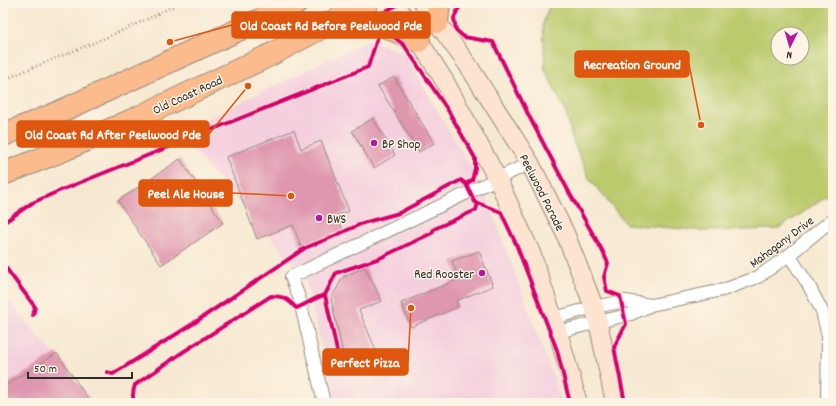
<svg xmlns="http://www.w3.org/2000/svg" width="836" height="406" viewBox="0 0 836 406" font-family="Dekko,sans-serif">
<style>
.built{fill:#f4cfde}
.green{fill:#bbca6d;stroke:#737a4c;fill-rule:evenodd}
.building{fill:#df96af}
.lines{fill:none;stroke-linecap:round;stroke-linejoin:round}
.street-casing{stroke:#918a7e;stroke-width:14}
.secondary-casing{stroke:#918a7e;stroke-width:20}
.highway-casing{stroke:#918a7e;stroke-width:24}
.path{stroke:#918a7e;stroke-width:2.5;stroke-dasharray:1 3;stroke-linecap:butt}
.street{stroke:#fff;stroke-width:12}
.secondary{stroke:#fde4d1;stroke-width:18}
.highway{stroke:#fbbb8d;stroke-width:22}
.cycleway-casing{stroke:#fcf5e5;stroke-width:6}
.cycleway{stroke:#d6006c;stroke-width:4}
.poi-dot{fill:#b5179e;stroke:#fcf5e5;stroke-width:1.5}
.labels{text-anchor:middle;stroke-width:3;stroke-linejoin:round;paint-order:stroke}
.street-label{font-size:13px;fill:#2b2b2b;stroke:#fcf5e5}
.poi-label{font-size:13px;fill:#2b2b2b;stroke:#fcf5e5;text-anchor:start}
.leader{fill:none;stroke:#df570e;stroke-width:1.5}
.callout-dot{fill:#df570e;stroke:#fcf5e5;stroke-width:1.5}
.callout{fill:#df570e;stroke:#df570e;stroke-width:1.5}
.callout-label{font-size:14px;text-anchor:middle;font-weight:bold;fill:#fff}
</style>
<rect width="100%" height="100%" fill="#fcf5e5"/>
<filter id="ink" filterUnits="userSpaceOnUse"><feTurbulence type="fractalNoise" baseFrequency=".025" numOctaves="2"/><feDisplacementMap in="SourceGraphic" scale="8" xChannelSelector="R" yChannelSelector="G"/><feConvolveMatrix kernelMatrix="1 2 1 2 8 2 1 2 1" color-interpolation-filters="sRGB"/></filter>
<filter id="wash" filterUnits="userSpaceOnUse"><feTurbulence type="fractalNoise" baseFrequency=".012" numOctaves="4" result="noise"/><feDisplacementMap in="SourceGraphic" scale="16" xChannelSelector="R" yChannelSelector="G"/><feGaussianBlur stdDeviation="0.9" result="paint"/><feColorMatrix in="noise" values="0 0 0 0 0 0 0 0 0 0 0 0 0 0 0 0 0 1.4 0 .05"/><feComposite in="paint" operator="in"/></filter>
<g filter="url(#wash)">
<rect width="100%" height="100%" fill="#f7e9d1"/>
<path class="built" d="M369 40 405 54 486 195 554 379 561 403H336L304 275 178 133Z
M3 293 95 403H3Z"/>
<path class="green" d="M550 3H833V191L798 216 777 229 707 231 626 224 589 178 573 141 565 110 545 70 543 24ZM778 34H802V58H778Z"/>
<g id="blocks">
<path class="building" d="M394 77 434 143 419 152 378 86Z
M373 118 395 155 374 168 352 131Z
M294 130 301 149 321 141 349 211 337 215 343 231 301 247 293 225 257 239 226 157Z
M180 159 223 223 161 265 118 201Z
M479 251 493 286 456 301 458 307 411 327 401 303 459 279 452 261Z
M365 267 382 301 359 310 377 353 345 364 331 299 343 277Z
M57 353 91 403H3V387Z"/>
</g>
</g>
<g filter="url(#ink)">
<use href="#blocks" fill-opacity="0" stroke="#918a7e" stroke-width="1"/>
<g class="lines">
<g class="street-casing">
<path id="street" d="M789 255 808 284 822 311 828 336 827 403
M554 318 594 307 625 301 651 305
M558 332 631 314 651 305 723 290 758 277 789 255 833 219
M324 403 299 297 291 277 530 163"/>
</g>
<g class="secondary-casing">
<path id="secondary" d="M395 3 444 80 497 178 531 253 558 332 578 403
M423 3 468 65 530 163 565 233 594 307 598 322 615 403"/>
</g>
<g class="highway-casing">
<path id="highway" d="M437 22 439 3
M332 25 361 22 382 25 419 41
M3 135 55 114 297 3
M3 174 66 149 137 118 270 55 367 3"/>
</g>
<path class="path" d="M3 80C62 55 123 33 179 3"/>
<use href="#street" class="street"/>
<use href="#secondary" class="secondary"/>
<use href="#highway" class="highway"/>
<g class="cycleway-casing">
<path id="cycleway" d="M466 3 458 9 454 18 456 30 464 37 493 42 530 118 570 194 602 250 608 263 604 277 607 291 620 296 626 324 614 347 625 403
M466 184 475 202 501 212 516 244 557 350 570 403
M3 223 32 203 59 191 368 67 386 11 401 3
M3 264 35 307 33 315
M325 295 340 365
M107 372 113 374 191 325 305 248 330 238 363 223 399 213 461 180 466 184 472 180 475 168V158L449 112 404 45 389 33 380 28
M135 403C131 398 133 391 135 385L183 352 271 296C283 296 288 299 296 308 306 305 315 297 325 295L336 273 380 258 432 233 434 229 476 210 478 203"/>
</g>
<use href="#cycleway" class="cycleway"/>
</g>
</g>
<g class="poi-dot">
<circle cx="374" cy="143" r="4"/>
<circle cx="319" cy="218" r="4"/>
<circle cx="482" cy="273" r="4"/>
</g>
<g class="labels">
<g class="street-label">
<text transform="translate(187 94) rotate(-25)" y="5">Old Coast Road</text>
<text transform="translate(543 192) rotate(63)" y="5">Peelwood Parade</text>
<text transform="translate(781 241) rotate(-37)" y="5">Mahogany Drive</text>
</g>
<g class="poi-label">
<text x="382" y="148">BP Shop</text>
<text x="327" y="223">BWS</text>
<text x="474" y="278" text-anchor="end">Red Rooster</text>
</g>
</g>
<path class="leader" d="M170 42L232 25M701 125L689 64M248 86L209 134M291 196L232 193M411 308L408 362"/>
<g class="callout-dot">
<circle cx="170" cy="42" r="4"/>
<circle cx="701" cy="125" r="4"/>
<circle cx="248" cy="86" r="4"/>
<circle cx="291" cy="196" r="4"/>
<circle cx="411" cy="308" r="4"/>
</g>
<g class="callout">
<rect x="232" y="12" width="198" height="26" rx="4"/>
<rect x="575" y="51" width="114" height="26" rx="4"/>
<rect x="17" y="121" width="192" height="26" rx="4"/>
<rect x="139" y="180" width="93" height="26" rx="4"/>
<rect x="323" y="349" width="85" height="26" rx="4"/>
</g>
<g class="callout-label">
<text x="331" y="30">Old Coast Rd Before Peelwood Pde</text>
<text x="632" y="69">Recreation Ground</text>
<text x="113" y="139">Old Coast Rd After Peelwood Pde</text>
<text x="186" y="198">Peel Ale House</text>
<text x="365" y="367">Perfect Pizza</text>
</g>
<rect width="836" height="406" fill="none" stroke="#fcf5e5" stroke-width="16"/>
<g transform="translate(790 46) rotate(185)"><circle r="19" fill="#fcf5e5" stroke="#a8a49b"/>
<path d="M0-3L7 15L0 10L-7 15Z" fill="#b5179e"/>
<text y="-6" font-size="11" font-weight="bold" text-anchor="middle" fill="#2b2b2b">N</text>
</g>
<path d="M28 372v6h104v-6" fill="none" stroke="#2b2b2b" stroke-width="2"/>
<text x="34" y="372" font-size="12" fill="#2b2b2b" stroke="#fcf5e5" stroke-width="3" paint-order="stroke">50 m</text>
</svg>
